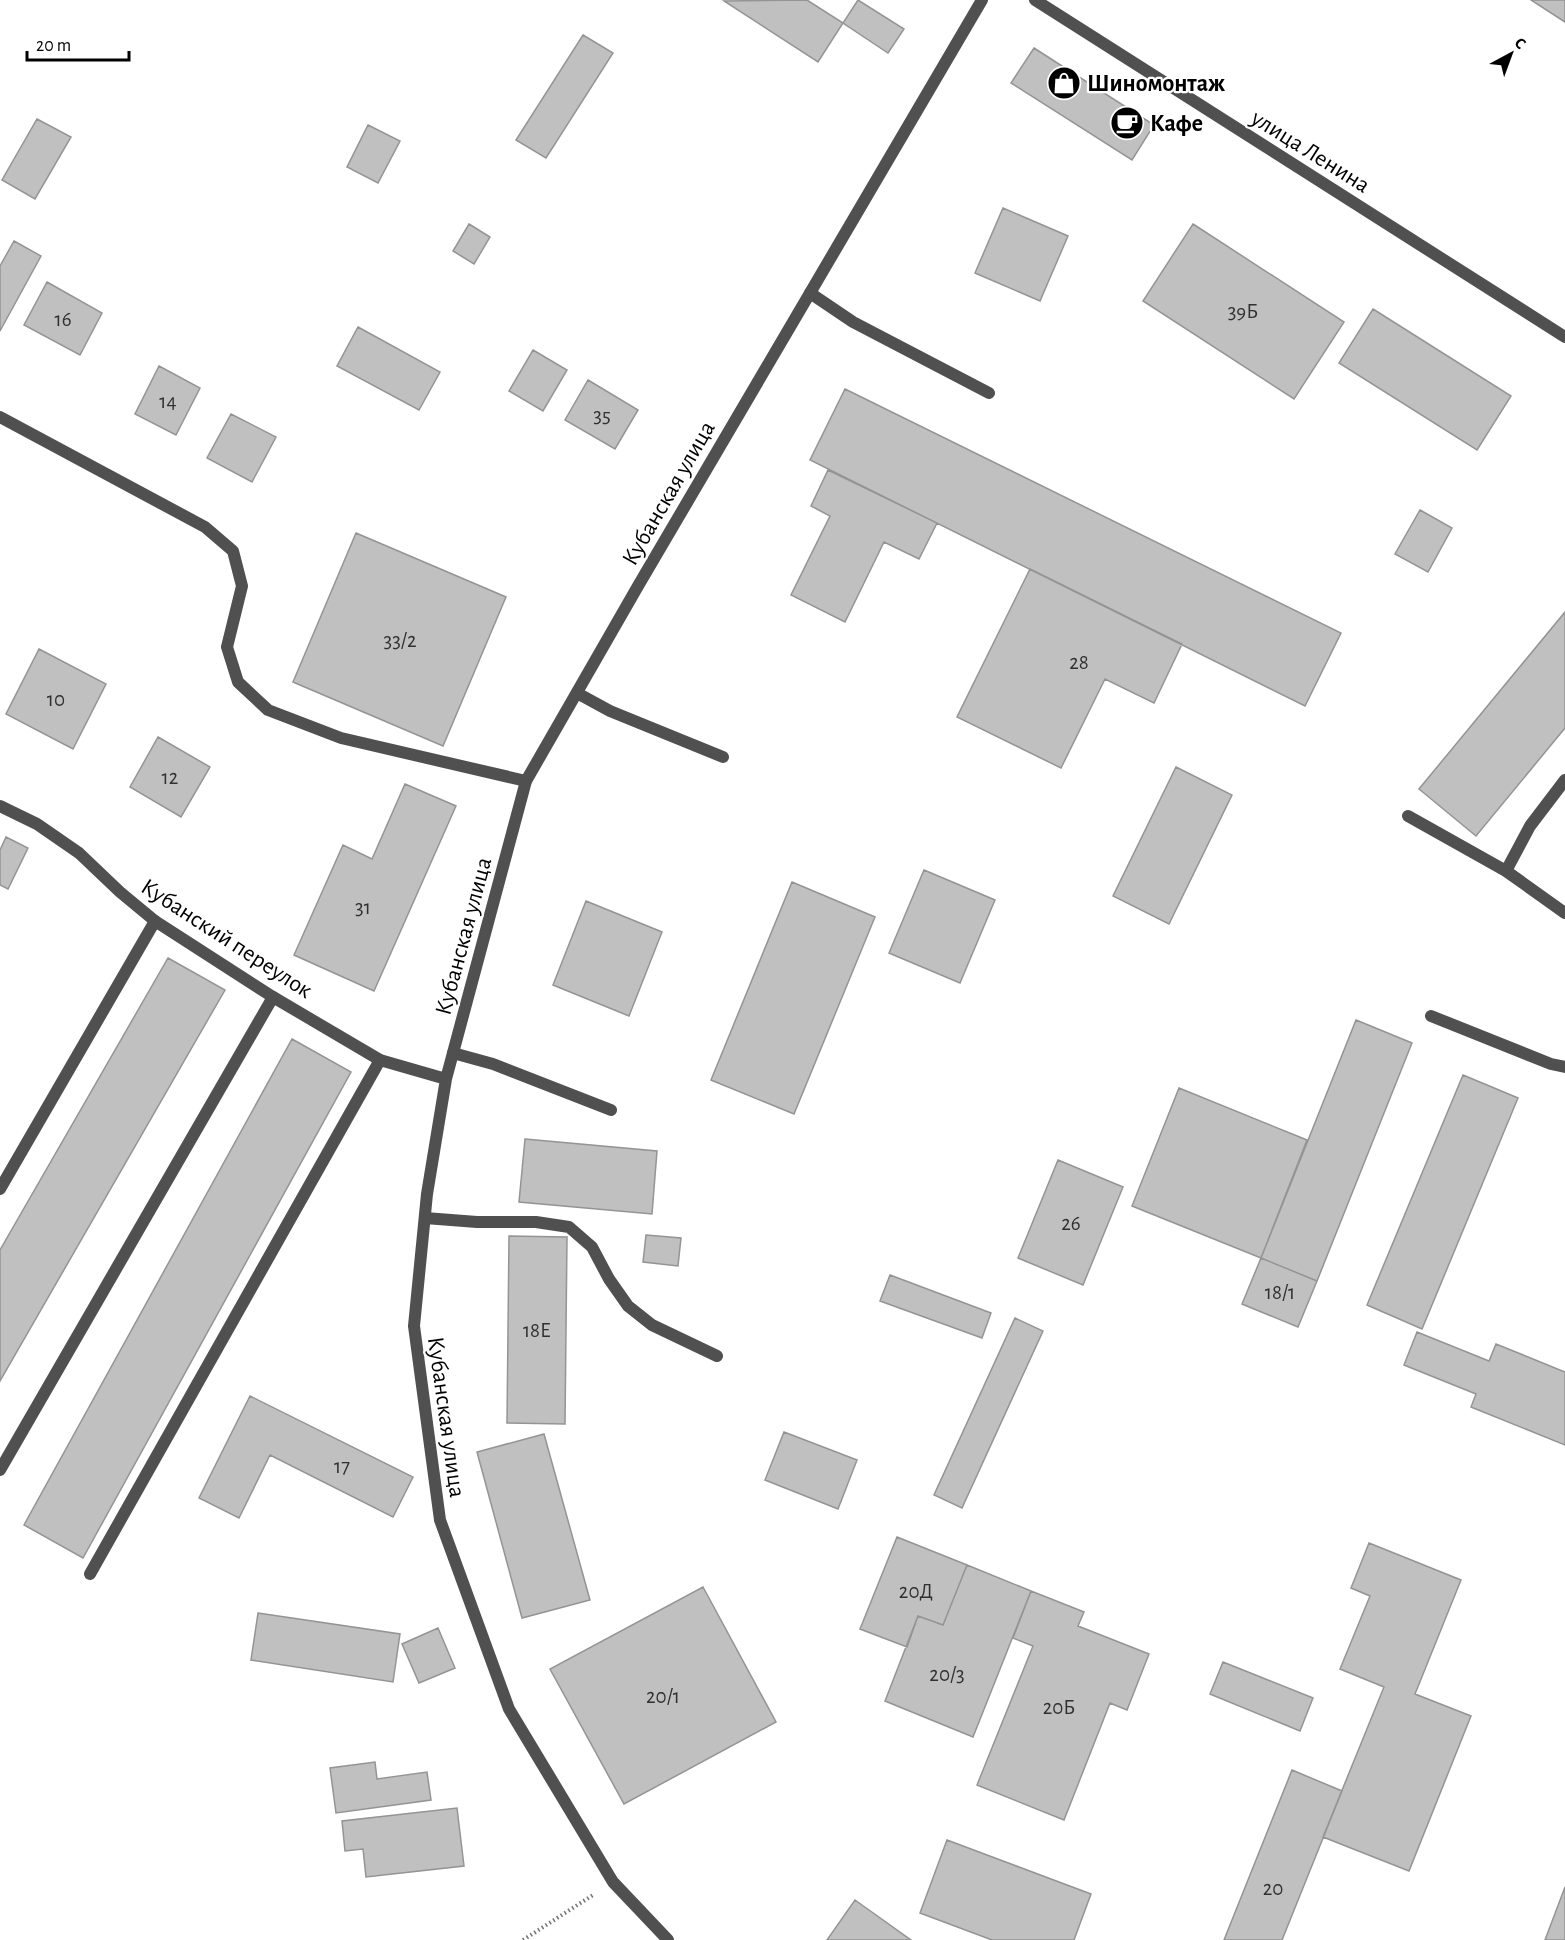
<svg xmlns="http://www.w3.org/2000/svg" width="1565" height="1940" viewBox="0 0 1565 1940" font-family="'Alegreya Sans',sans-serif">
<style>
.building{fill:#c0c0c0;stroke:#949494;stroke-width:1.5}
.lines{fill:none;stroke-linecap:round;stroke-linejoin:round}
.path{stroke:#727272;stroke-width:4;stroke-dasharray:1.5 3;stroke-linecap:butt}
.lane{stroke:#505050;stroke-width:12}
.street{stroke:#505050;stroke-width:12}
.labels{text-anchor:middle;stroke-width:4.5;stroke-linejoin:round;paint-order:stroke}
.number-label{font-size:21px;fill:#303030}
.poi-label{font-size:24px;font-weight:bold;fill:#000;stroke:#fff;text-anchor:start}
.street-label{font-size:24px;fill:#000;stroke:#fff}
</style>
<rect width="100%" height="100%" fill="#fff"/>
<path class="building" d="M807 0 843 23 818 62 724 1Z
M858 0 904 29 888 53 843 23Z
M1531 0H1565V22Z
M583 35 613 53 546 158 516 140Z
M1034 48 1154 125 1132 160 1011 83Z
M37 119 71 137 35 199 2 180Z
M368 125 400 141 378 183 347 167Z
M1003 208 1068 236 1040 301 975 273Z
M469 224 490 237 474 264 453 251Z
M1193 224 1344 322 1294 399 1143 301Z
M14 241 41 256 0 331V266Z
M47 282 102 313 80 355 24 325Z
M1373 309 1511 396 1477 450 1339 363Z
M358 327 440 372 419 410 337 366Z
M533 350 567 370 543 411 509 391Z
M159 366 200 388 176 435 135 414Z
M588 380 638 410 615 449 565 420Z
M845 389 1341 633 1305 706 810 460Z
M231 414 276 437 252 482 207 458Z
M828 470 937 523 919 559 884 542 845 622 791 595 830 516 811 506Z
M1420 510 1452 528 1428 572 1395 554Z
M356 533 506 597 443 746 293 682Z
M1030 569 1182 644 1154 703 1105 679 1061 768 957 717Z
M1565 612V728L1476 836 1419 789Z
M39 649 106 684 73 749 6 714Z
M158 737 210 767 181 817 130 787Z
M1176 767 1232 795 1169 924 1113 896Z
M405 784 456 806 374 991 294 955 343 845 372 859Z
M6 837 28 848 8 889 0 885V850Z
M924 870 995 900 960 983 889 953Z
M792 882 875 917 794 1114 711 1080Z
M586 901 662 932 629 1016 553 985Z
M168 958 225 990 0 1381V1250Z
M1356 1020 1412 1043 1317 1281 1261 1258Z
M292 1039 351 1072 83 1558 24 1525Z
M1463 1075 1518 1098 1422 1329 1367 1305Z
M1179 1088 1307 1140 1261 1258 1132 1206Z
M525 1139 657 1151 652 1214 519 1202Z
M1058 1160 1123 1187 1083 1285 1018 1258Z
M646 1235 681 1238 678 1266 643 1262Z
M509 1236 567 1237 565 1424 507 1423Z
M1261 1258 1317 1281 1298 1327 1242 1304Z
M890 1275 991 1313 982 1338 880 1301Z
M1015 1318 1043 1331 962 1508 934 1495Z
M1417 1332 1489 1361 1496 1344 1565 1372V1445L1471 1407 1476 1394 1404 1365Z
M250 1396 413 1477 393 1517 270 1455 239 1518 199 1498Z
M784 1432 857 1460 838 1509 765 1480Z
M544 1434 590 1600 522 1618 477 1452Z
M897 1537 967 1565 943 1625 918 1616 907 1647 860 1629Z
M1369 1543 1461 1580 1415 1694 1471 1716 1409 1871 1323 1837 1384 1687 1340 1669 1370 1596 1351 1588Z
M967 1565 1031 1591 973 1737 885 1701 918 1616 943 1625Z
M703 1587 776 1722 624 1804 550 1669Z
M1031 1591 1084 1612 1078 1626 1149 1654 1127 1710 1110 1703 1064 1820 977 1785 1033 1646 1013 1638Z
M258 1613 400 1634 393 1682 251 1660Z
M438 1628 455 1668 419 1683 402 1644Z
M1223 1662 1313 1698 1300 1731 1210 1694Z
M375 1762 377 1779 427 1772 431 1800 336 1813 330 1768Z
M1292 1770 1342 1791 1282 1940H1224Z
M457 1808 464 1866 366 1877 363 1849 345 1851 342 1821Z
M947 1840 1091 1894 1074 1940H992L920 1913Z
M1565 1887V1940H1545Z
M855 1900 911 1940H827Z"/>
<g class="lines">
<path class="path" d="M523 1940 593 1895"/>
<path class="lane" d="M810 293 853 322 989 393
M0 417 205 527 233 551 242 586 227 647 238 682 268 710 341 738 526 781
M577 693 610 711 723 757
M1408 816 1506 871 1565 913
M1506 871 1530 826 1565 780
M1431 1016 1551 1064 1565 1067
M453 1053 493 1064 611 1110
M0 1189 155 921
M425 1218 477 1222H536L569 1227 592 1247 609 1279 628 1306 652 1325 717 1356
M0 1470 273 997
M90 1574 380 1060"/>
<path class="street" d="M1035 0 1565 337
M0 806 37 824 79 853 120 892 155 921 273 997 380 1060 446 1079
M668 1940 613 1882 509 1709 440 1520 414 1326 427 1194 446 1079 526 781 638 586 982 0"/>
</g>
<defs>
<g id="shop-disc" transform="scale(1.725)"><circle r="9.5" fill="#000" stroke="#fff"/><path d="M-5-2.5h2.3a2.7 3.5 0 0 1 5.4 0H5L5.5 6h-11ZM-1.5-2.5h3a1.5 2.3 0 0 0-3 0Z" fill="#fff"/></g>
<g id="cafe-disc" transform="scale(1.725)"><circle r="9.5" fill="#000" stroke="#fff"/><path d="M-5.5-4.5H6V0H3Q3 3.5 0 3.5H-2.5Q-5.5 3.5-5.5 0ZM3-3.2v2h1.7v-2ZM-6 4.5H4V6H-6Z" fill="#fff"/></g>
</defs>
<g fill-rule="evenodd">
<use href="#shop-disc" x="1064" y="83"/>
<use href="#cafe-disc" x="1127" y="123"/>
</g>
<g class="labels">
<g class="number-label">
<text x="1243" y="318">39Б</text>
<text x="63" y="326">16</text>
<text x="168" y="408">14</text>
<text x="602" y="422">35</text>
<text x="400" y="647">33/2</text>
<text x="1079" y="669">28</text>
<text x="56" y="706">10</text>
<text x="170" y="784">12</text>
<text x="363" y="914">31</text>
<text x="1071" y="1230">26</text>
<text x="1280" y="1299">18/1</text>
<text x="537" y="1337">18Е</text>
<text x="342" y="1473">17</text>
<text x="916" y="1598">20Д</text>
<text x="947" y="1681">20/3</text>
<text x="663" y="1703">20/1</text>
<text x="1059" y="1714">20Б</text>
<text x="1273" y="1895">20</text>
</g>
<g class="poi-label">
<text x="1087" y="91">Шиномонтаж</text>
<text x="1150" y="131">Кафе</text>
</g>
<g class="street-label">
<text transform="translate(1311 151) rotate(32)" y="8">улица Ленина</text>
<text transform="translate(668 493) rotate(-60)" y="8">Кубанская улица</text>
<text transform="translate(463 936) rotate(-75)" y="8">Кубанская улица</text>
<text transform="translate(227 938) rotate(33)" y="8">Кубанский переулок</text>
<text transform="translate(447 1417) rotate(82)" y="8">Кубанская улица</text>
</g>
</g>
<g transform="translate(1511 54) rotate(41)" stroke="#ffffff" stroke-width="4.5" paint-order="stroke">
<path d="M0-4.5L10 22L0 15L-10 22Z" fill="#000000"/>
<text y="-9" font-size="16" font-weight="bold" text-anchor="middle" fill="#000000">С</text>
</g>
<path d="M27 51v9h102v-9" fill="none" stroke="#000000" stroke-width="3"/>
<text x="36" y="51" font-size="18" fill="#000000" stroke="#ffffff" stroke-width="4.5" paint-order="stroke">20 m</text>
</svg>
